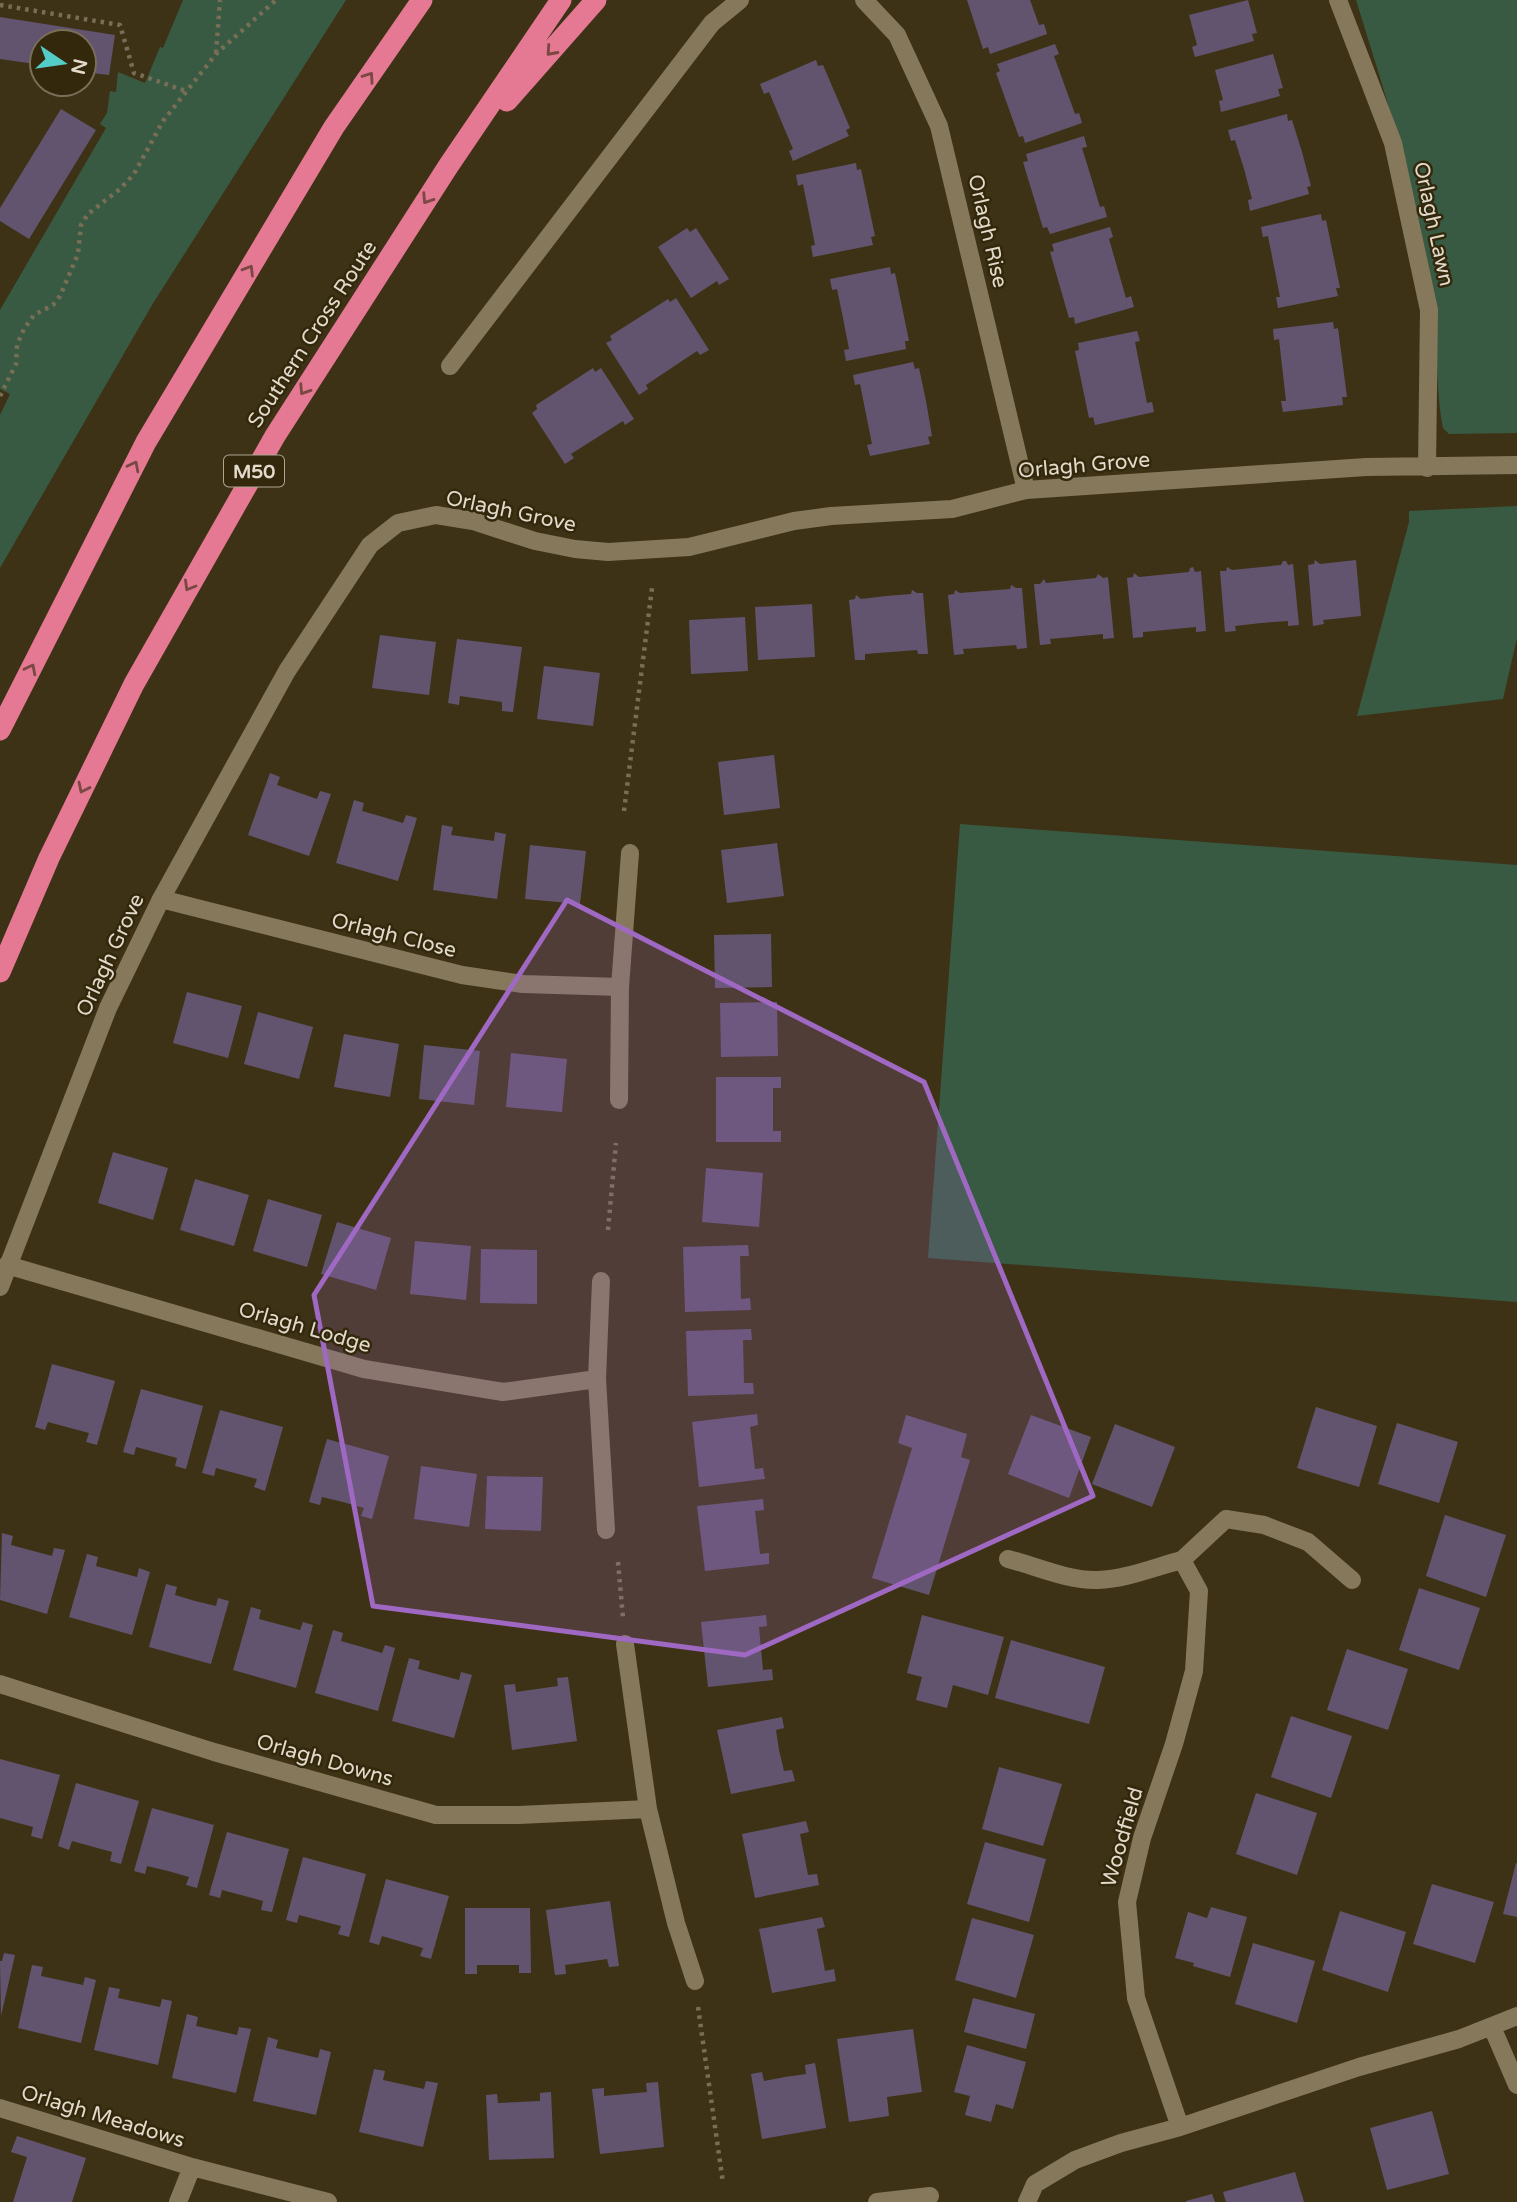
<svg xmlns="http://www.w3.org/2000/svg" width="1517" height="2202" viewBox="0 0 1517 2202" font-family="'Varela Round',sans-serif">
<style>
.green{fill:#385a42}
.building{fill:#62546f}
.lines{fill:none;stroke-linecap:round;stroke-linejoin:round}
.path{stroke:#786e56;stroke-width:4.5;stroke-dasharray:3.5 5;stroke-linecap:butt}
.street{stroke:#86785b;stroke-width:18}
.highway{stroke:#e57893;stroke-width:21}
.oneway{stroke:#7a4842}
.marked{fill:#9f69c3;fill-opacity:0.2;stroke:#9f69c3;stroke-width:5;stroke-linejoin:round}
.labels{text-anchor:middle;stroke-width:5;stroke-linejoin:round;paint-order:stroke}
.shield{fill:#33280c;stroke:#aea591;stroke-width:2}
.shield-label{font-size:19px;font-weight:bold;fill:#e2daca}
.street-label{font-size:21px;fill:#e2daca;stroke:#33280c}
</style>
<rect width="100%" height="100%" fill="#3e3216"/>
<path class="green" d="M183 0H346L152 305 0 568V415L10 394 0 389V310L106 128 100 124 107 113 110 91 116 92 118 72 145 83 160 47 163 48Z
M1356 0H1517V433L1449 434 1443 428C1434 381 1439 332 1431 284 1416 187 1385 94 1356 0Z
M1517 506V638L1503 699 1357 716 1409 522V511Z
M960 824 1517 865V1302L928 1258Z"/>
<path class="building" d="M967 0H1030L1039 25 1044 24 1047 34 990 54 988 47 983 49Z
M1248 0 1257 33 1252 34 1254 41 1195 57 1192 47 1197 45 1189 15Z
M0 17 115 35 109 75 84 72V42H42V65L0 59Z
M1055 44 1059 54 1054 56 1075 114 1079 113 1082 123 1025 143 1023 136 1019 137 996 73 1000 71 997 64Z
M1273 54 1283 88 1278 89 1280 96 1221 112 1219 101 1223 100 1215 70Z
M816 60 818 66 823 65 850 128 846 130 849 136 793 161 789 151 793 149 769 92 764 94 760 84Z
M61 109 96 130 29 239 0 221V208Z
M1287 114 1288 121 1292 120 1302 152 1311 186 1307 187 1309 194 1250 211 1248 200 1252 199 1244 169 1235 140 1231 141 1228 130Z
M1084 136 1087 147 1082 148 1091 177 1100 207 1104 206 1107 217 1050 234 1047 227 1043 228 1023 162 1028 161 1026 154Z
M856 163 857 170 861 169 875 236 871 237 873 245 813 257 811 246 815 245 809 214 803 184 798 186 796 175Z
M1321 214 1322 221 1326 220 1340 288H1336L1338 296 1278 308 1276 297H1280L1268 236 1263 237 1261 227Z
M1110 227 1113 237 1109 239 1126 298 1131 296 1134 307 1075 324 1074 317 1069 318 1050 252 1054 251 1052 244Z
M687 228 690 232 696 228 729 279 719 285 717 281 691 298 658 247Z
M890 267 891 274 895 273 909 341H905L906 349 846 361 844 350 849 349 843 318 837 289 832 290 830 279Z
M676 298 709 350 700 355 697 351 646 385 648 389 639 395 606 343 612 340 610 336 668 299 670 302Z
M1333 322 1334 329 1338 328 1347 397H1342L1343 405 1283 412 1281 401H1286L1279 339 1274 340 1273 329Z
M1137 331 1140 341 1135 342 1147 403 1152 402 1154 412 1095 425 1093 417 1089 418 1075 351 1079 350 1078 343Z
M913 362 915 369 919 368 926 401 932 436 928 437 930 444 870 456 867 445 872 444 860 384 855 385 853 375Z
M593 368 595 372 601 368 634 419 625 425 623 421 571 454 574 458 565 464 532 413 537 409 536 405Z
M1315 560 1320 564 1356 560 1361 616 1323 620 1324 624 1313 626 1308 565 1314 564Z
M1283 561H1286L1288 565 1293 564 1299 625 1288 626V621L1261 623 1235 626 1236 631 1225 632 1220 571H1226L1227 567 1232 570 1281 565Z
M1193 567 1195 572 1201 571 1206 631 1196 632V627L1143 632V637L1133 638 1127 578 1133 577 1134 573 1139 577 1189 572 1190 568Z
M1098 574 1103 578 1108 577 1114 638 1103 639V634L1050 639 1051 644 1040 645 1034 584H1040L1044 579 1046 583 1096 578Z
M1011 585 1016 588H1022L1027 648 1017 649 1016 645 990 647 963 649 964 654 954 655 948 595 954 594 955 590 960 593 1010 589Z
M912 590 917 593H923L928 654H918L917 650 865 654V660H855L849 600 855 599 856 595 861 599 886 596 911 594Z
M812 604 815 657 758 660 755 607Z
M745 617 748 671 691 674 689 620Z
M380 635 436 642 429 695 372 688Z
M457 639 522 647 513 712 502 711V702L460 696 459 705 448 703Z
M544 666 600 673 593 726 537 719Z
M774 755 780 808 724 815 718 762Z
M270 773 280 777 277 785 317 799 320 791 331 794 309 856 248 835Z
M354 800 364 803 362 811 383 817 403 823 406 815 417 818 398 881 336 863Z
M442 825 453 827 451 835 494 841 495 832 506 834 497 899 433 890Z
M777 843 784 896 727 903 721 850Z
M530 845 586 851 580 904 525 899Z
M771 934 772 987 715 988 714 935Z
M187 992 242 1006 228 1058 173 1043Z
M777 1002 778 1056 721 1057 720 1003Z
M258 1012 313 1027 299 1079 244 1064Z
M344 1034 399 1044 390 1097 334 1087Z
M424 1045 480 1051 474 1105 419 1099Z
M511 1053 567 1059 562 1112 506 1107Z
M716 1077H781V1088H773V1131H781V1142H716Z
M113 1152 168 1168 153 1220 98 1203Z
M706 1168 763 1173 759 1227 702 1222Z
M195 1179 249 1195 234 1246 180 1230Z
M268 1199 322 1215 307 1267 253 1251Z
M337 1222 391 1238 376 1290 321 1274Z
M415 1241 471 1246 466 1300 410 1294Z
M748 1245 749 1256H740L741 1299 750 1298 751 1310 685 1312 683 1247Z
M481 1249 537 1250V1304L480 1303Z
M751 1329 752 1340H743L744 1383H753L754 1394 688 1396 686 1331Z
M52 1364 115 1381 97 1445 86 1442 89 1433 48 1422 45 1430 35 1427Z
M141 1389 203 1406 186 1469 175 1466 177 1458 136 1447 134 1455 123 1452Z
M1316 1407 1377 1426 1359 1487 1297 1468Z
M220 1410 283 1427 265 1491 254 1487 257 1479 216 1468 214 1476 202 1473Z
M757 1414 758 1425 750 1427 755 1469 763 1468 765 1479 699 1487 692 1422Z
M906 1415 967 1434 961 1457 970 1460 929 1595 872 1578 912 1448 898 1443Z
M1031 1415 1091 1437 1069 1498 1008 1474Z
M1397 1423 1458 1442 1439 1503 1378 1484Z
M1115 1424 1175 1447 1152 1507 1092 1484Z
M327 1439 389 1456 372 1519 361 1516 364 1508 343 1502 322 1497 320 1505 309 1502Z
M421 1466 477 1474 469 1527 414 1519Z
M487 1476 543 1477 541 1531 485 1529Z
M763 1499 764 1510 755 1511 760 1554 769 1553V1564L705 1571 697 1506Z
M1445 1515 1506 1535 1486 1597 1426 1576Z
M2 1533 13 1536 11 1545 52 1556 54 1548 65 1550 47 1614 0 1600Z
M87 1554 98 1557 96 1566 137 1577 139 1568 150 1572 132 1635 69 1617Z
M166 1584 177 1587 175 1595 195 1601 216 1606 218 1598 229 1601 211 1664 149 1647Z
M1419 1588 1480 1608 1459 1670 1399 1650Z
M251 1607 261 1610 259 1619 300 1630 303 1622 313 1625 296 1688 233 1670Z
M766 1615 767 1626 759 1627 763 1670 772 1669 773 1680 708 1687 701 1622Z
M922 1615 1004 1637 988 1695 953 1685 947 1708 916 1700 922 1677 907 1673Z
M333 1630 343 1633 341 1641 362 1647 382 1653 385 1645 395 1648 378 1711 315 1693Z
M1011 1640 1105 1667 1089 1724 995 1698Z
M1347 1649 1408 1669 1388 1730 1327 1710Z
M409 1658 420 1661 418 1669 459 1680 461 1672 472 1675 454 1738 392 1721Z
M568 1677 577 1741 512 1750 504 1685 515 1684 516 1692 558 1686 557 1678Z
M1291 1716 1352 1736 1331 1798 1271 1777Z
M782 1717 784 1728 776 1730 779 1750 784 1771 792 1770 795 1781 731 1794 717 1730Z
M0 1759 60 1775 42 1839 31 1836 33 1827 0 1818Z
M999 1767 1062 1784 1043 1846 982 1829Z
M76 1783 139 1801 121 1864 110 1861 112 1852 72 1841 69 1850 58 1846Z
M1256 1793 1317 1813 1297 1875 1236 1854Z
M152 1808 214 1825 197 1888 186 1885 189 1877 168 1871 147 1866 145 1874 134 1871Z
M806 1821 809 1832 800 1834 808 1875 817 1874 819 1885 755 1898 742 1834Z
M227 1832 289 1849 272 1912 261 1910 263 1901 222 1890 220 1898 209 1895Z
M985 1842 1046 1859 1029 1922 967 1904Z
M303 1857 366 1874 349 1937 338 1934 341 1926 299 1915 297 1923 286 1920Z
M1516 1863H1517V1917L1503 1914Z
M386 1879 449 1896 431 1959 420 1956 423 1948 382 1936 379 1945 369 1942Z
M1432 1884 1494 1902 1475 1963 1413 1944Z
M610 1901 619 1966 609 1967 607 1959 565 1965 566 1974 555 1975 546 1910Z
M1211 1907 1247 1917 1230 1977 1193 1966 1194 1963 1175 1958 1188 1912 1207 1918Z
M465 1908H530L531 1973H519V1965H477V1974H465Z
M1340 1911 1406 1932 1388 1992 1322 1970Z
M822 1917 825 1927 817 1929 825 1971 834 1969 836 1981 772 1993 759 1929Z
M972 1918 1034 1935 1016 1998 955 1980Z
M1253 1943 1315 1961 1297 2023 1235 2004Z
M4 1953 15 1955 1 2016 0 1961H2Z
M32 1965 43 1967 41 1976 83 1985 85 1977 96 1980 81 2043 18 2028Z
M109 1987 120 1989 118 1998 160 2007 162 1999 172 2001 158 2065 94 2050Z
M973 1998 1035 2014 1026 2049 964 2032Z
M187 2014 198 2017 196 2026 237 2035 239 2027 251 2029 236 2093 172 2078Z
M913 2029 922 2092 887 2097 889 2116 849 2122 837 2039Z
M268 2037 278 2040 276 2048 318 2058 320 2049 331 2052 316 2115 253 2101Z
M967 2045 1026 2062 1013 2109 996 2104 991 2122 965 2115 970 2096 954 2092Z
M815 2063 826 2128 762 2139 751 2074 762 2072 764 2081 785 2077 806 2074 805 2065Z
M374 2069 385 2071 383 2080 424 2089 426 2081 438 2083 423 2147 359 2132Z
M658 2082 664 2147 600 2154 592 2089 604 2088V2096L626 2094 647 2092 646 2083Z
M551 2092 554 2158 489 2160 486 2095 497 2094 498 2103 540 2101V2093Z
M1432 2111 1449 2174 1387 2190 1370 2128Z
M17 2136 86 2158 72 2202H13L27 2157 11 2152Z
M1295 2172 1304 2202H1226L1223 2192Z
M1212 2194 1215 2202H1186V2201Z"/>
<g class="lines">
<path class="path" d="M0 5 120 25 134 73 186 91
M216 53 220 0
M0 396 16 364 17 345 24 329 34 315 53 305 60 296 78 254 81 225 88 214 120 189 134 174 163 121 216 54 276 0
M624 811 652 588
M608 1230 616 1143
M618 1562 623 1618
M698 2007 723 2183"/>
<path class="street" d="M864 0 897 35 939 126 1026 490
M1338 0 1393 143 1429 310 1427 468
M450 366 712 23 740 0
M161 899 462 975 523 984 620 987 630 853
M619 1100 620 987
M7 1265 364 1369 503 1392 597 1379 601 1281
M0 1287 108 1008 161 899 287 671 370 545 398 523 436 515 473 521 535 541 575 549 608 552 689 547 794 521 831 516 952 509 1026 490 1366 467 1517 465
M597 1379 606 1530
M1008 1559C1036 1566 1068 1581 1098 1580 1126 1579 1155 1567 1182 1560
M0 1684 214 1752 436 1815H519L648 1809 625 1644
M648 1809 676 1923 695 1981
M1492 2027 1517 2085
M0 2108 192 2167 328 2202
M1180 2127 1136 1998 1127 1902 1142 1838 1174 1744 1194 1671 1199 1591 1182 1560 1226 1519 1264 1525 1308 1542 1352 1580
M178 2202 192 2167
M877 2202 930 2196
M1027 2202 1035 2184 1075 2160 1121 2143 1180 2127 1359 2067 1459 2039 1517 2016"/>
<path class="highway" d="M507 101 596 0
M0 730 146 442 334 127 422 0
M0 972 49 858 134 684 275 436 449 165 561 0"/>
</g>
<defs><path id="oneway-chevron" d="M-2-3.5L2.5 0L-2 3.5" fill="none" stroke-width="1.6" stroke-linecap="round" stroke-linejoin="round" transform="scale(1.75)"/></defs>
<g class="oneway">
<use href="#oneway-chevron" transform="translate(551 51) rotate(132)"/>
<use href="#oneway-chevron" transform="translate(369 77) rotate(-55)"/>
<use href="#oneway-chevron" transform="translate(427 199) rotate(123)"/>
<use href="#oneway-chevron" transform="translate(249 270) rotate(-59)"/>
<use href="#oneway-chevron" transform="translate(304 390) rotate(123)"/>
<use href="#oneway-chevron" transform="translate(134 466) rotate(-63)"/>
<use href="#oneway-chevron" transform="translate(189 586) rotate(120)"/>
<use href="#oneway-chevron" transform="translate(31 669) rotate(-63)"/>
<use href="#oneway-chevron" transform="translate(83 788) rotate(116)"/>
</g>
<path class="marked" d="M567 900 924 1082 1093 1496 745 1655 373 1606 314 1295Z"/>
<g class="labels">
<rect class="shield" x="224" y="455.5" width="60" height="31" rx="5"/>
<g class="shield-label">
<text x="254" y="478">M50</text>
</g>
<g class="street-label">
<text transform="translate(1434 224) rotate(78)" y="7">Orlagh Lawn</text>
<text transform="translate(988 231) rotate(77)" y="7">Orlagh Rise</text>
<text transform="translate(312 334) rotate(-57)" y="7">Southern Cross Route</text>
<text transform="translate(1084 465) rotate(-5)" y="7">Orlagh Grove</text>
<text transform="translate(511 511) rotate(12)" y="7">Orlagh Grove</text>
<text transform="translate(394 935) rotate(14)" y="7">Orlagh Close</text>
<text transform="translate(110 955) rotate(-65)" y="7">Orlagh Grove</text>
<text transform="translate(305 1327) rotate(16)" y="7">Orlagh Lodge</text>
<text transform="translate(325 1760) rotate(16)" y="7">Orlagh Downs</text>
<text transform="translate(1122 1837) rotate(-74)" y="7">Woodfield</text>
<text transform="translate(103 2116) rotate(17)" y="7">Orlagh Meadows</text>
</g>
</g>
<g transform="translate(63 63) rotate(103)"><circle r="33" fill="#33280c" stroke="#796f58" stroke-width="2"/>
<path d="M0-5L12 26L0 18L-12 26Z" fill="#54cdc8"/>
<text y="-10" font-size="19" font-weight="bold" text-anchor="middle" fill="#e2daca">N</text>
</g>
</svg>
